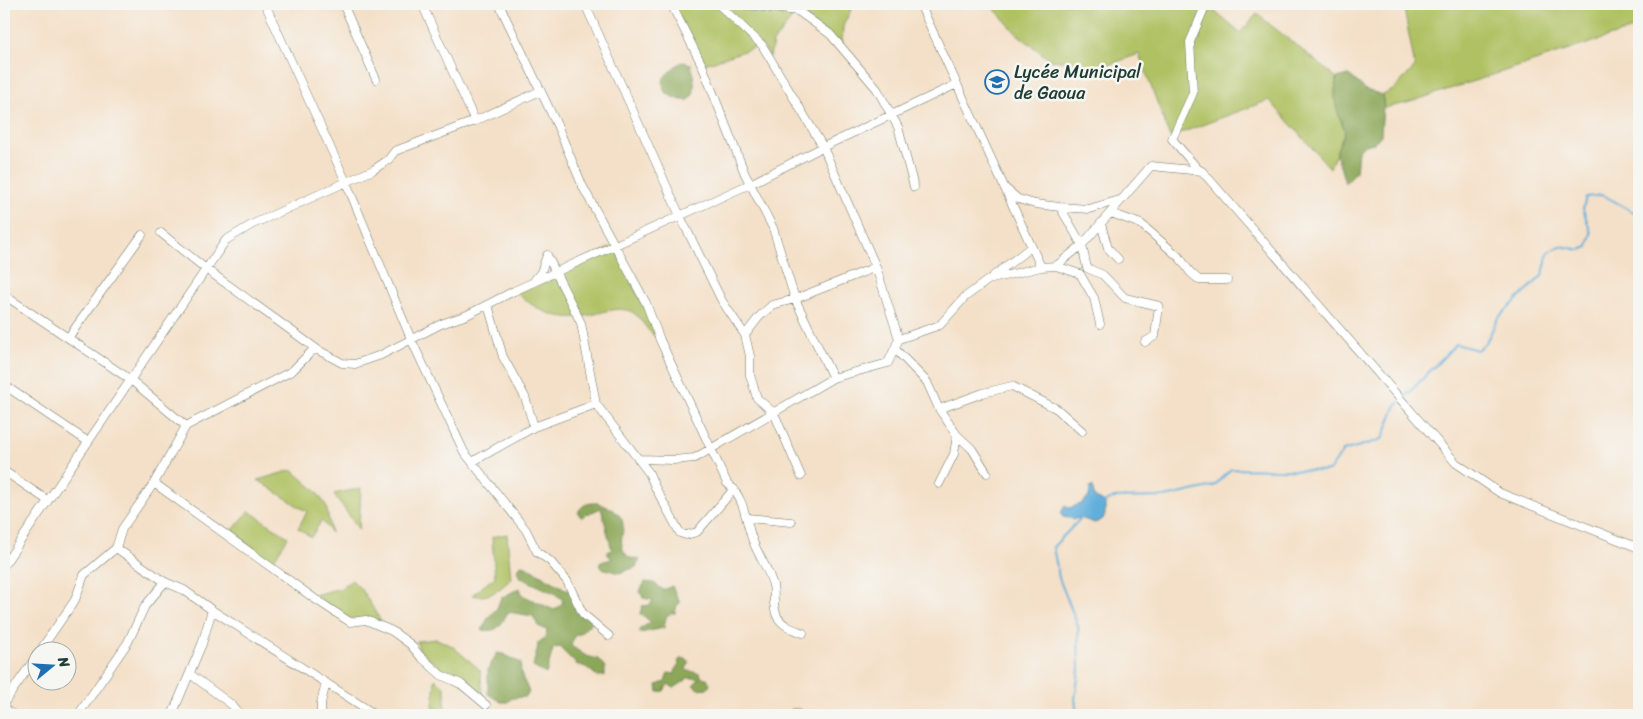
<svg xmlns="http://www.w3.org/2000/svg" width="1643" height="719" viewBox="0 0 1643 719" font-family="Sriracha,sans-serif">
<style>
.green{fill:#b0c163;stroke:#687f4c}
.forest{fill:#8ca759;stroke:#567246}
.water{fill:#61afdb;stroke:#407688}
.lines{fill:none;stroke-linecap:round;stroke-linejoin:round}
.stream{stroke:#61afdb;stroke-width:2}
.minor-casing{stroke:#6a7668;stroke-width:9}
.minor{stroke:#fff;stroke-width:8}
.labels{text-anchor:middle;stroke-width:5;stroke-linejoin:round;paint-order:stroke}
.poi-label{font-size:18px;fill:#1f3d34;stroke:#f6f6f2;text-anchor:start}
</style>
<rect width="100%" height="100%" fill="#f6f6f2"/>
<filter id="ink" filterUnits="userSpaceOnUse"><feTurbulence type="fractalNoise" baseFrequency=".02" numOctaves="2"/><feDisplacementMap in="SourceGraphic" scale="10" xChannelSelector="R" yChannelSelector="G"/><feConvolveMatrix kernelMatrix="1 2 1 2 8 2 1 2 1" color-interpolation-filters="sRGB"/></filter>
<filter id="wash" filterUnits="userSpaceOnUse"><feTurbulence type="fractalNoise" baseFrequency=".0096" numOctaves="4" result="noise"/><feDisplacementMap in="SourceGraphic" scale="20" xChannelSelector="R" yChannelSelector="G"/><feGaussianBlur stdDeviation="1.12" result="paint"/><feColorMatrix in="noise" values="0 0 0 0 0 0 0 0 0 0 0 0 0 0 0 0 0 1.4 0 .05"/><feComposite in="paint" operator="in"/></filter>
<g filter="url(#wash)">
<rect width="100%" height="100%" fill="#f4e0c8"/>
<path class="green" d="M674 4H738L776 9 786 4H854L843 26 842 48 798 11 773 42 770 57 762 45 702 65Z
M995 4H1206L1240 33 1257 14 1337 78C1332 98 1337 112 1345 131L1330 168 1269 100 1170 137 1139 54 1097 69 1072 71 1068 62 1050 60 1016 33 991 5Z
M1403 4H1639V27L1407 103 1384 108 1383 95 1393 90 1415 67Z
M614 246 660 340C646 333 641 315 630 311 618 307 607 311 595 314 559 323 541 313 514 291Z
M292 470 315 490 326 505 331 533 322 520 311 537 298 528 307 512 258 480Z
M361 488 359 530 334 494Z
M249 511 288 537 271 564 232 531Z
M507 534 511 579C499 590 489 599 472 595L495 577 492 537Z
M352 580 362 590 384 626 350 620 314 595 341 588Z
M437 639 452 646 480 670 483 698 438 666 419 650 417 641Z
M435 679 445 688V710L433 708Z
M792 709H800L809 715H785Z"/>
<path class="forest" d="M683 62 691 64C693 76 698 91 689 100 679 101 672 97 664 91 664 87 662 82 664 78 666 74 678 63 683 62Z
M1349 75 1366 90 1383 95C1384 109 1381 122 1381 135L1374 143 1363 145 1358 151 1356 172 1345 183 1336 152 1345 131C1337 112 1332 98 1337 78Z
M597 503C646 519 606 539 630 558L640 559 636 567 619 573 602 568 600 566 601 562 612 559 608 555V551L612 550 601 508 581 517 578 513C582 504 587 503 597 503Z
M521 565 526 566 574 594 592 622 580 634 574 636 571 646 586 656 598 659 605 667V676H597L586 667 577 665 559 647 553 649 546 674 533 667C534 658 538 652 538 643L546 637 547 630 538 626 533 616 508 612C500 626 499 632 482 630L488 618 497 608 501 598 520 588 522 595 554 610 561 605 563 600 554 593 521 578 517 571Z
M645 582 654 583 663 590 672 586 680 603 677 605 675 613H672L666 617 664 628 640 633V629L651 622 645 617 640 614 642 606 650 605 653 600 643 598 640 591Z
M497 653 503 654 521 663C519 678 525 679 529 693L525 697 512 698 508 702H501L488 694V670Z
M682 658 688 660 689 663 686 669 688 671 700 673 702 678H707L710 684 708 688 698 689 693 685 698 680V678H687L685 681 674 688 668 684 664 691 658 692 657 685 665 682 668 673 675 674 676 668 679 664 678 661Z"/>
<path class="water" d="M1093 486 1094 497 1105 503V514L1103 519 1095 523 1080 518 1074 519 1063 517 1061 514 1064 506 1069 508 1081 504 1089 497 1090 488Z"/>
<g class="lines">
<path class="stream" d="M1403 399 1456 344 1477 350 1486 343 1498 318 1543 275 1548 252 1561 246 1580 250 1588 247 1591 233 1583 209 1586 197 1603 195 1639 215
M1103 504 1112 498 1165 497 1214 486 1231 469 1329 471 1343 451 1377 441 1383 438 1395 407 1400 402
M1077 715 1075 699 1079 670 1078 626 1059 578 1053 547 1082 517"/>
</g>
</g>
<g filter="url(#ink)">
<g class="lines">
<g class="minor-casing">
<path id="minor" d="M265 4 346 182 411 339 464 452 526 530 537 552 550 561 567 581 583 614 609 636
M343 4 376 79
M422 4 475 121
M499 4 557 125 583 187 646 303 660 340 727 483C747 499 745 525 755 546 761 559 769 571 773 585 775 595 772 606 777 616 782 626 793 629 803 633
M585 4 680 216 722 301 745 335 750 356V375L757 398 774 413 801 476
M671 4 702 65 745 174 773 228 795 299 833 378
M738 4 798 11 830 34 877 89 898 127 914 187
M920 4 1041 267
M1200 170 1197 168 1172 139 1193 93 1190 42 1206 4
M1006 189 1018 199 1035 204 1060 207 1089 209 1123 199
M1060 207 1082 245 1087 268 1103 275 1125 298 1159 306 1155 336 1145 342
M1111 213 1141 224 1180 258 1190 272 1199 280H1227
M1101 224 1108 248 1118 259
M161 233 206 269 318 350
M547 255 581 323 596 404 649 473 655 487 680 533 686 535 697 532 734 489
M1056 266 1080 274 1094 298 1100 324
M992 277 1031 247
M533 282 541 272 547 255
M4 295 131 380 186 426
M488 305 503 357 525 397 534 427
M745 335 759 317 772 305 795 299 876 267
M68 338 142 235
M899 339 940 325 965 297 988 280 1041 267 1056 266 1082 245 1151 166 1202 171 1456 463 1500 493 1639 548
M895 349 927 382 939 409 957 435 972 449 987 473
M4 385 87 441
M939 409 983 393 1012 386 1057 409 1082 431
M639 459 673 460 695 458 833 378 888 363 899 339 876 267 823 147 762 45 718 4
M472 462 534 427 596 404
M4 471 47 500
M154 483 315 599 350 622 366 620 392 631 410 644 420 656 441 675 461 684 486 705
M939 484 954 454 957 435
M747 518 791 522
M116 548 165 582 184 590 212 610 376 715
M4 565 226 240 253 224 373 170 388 160 395 151 475 121 540 91
M39 652 75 600 84 575 116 548 122 529 154 483 186 426 292 371 312 351 318 350 342 363 355 364 381 355 441 324 467 315 514 291 750 184 823 147 957 84
M190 674 232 705 240 715
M4 703 38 654
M4 708 13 715
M78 715 128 642 145 606 165 582
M172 715 202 644 212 610
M321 715V703L326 683"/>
</g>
<use href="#minor" class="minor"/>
</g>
</g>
<defs>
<g id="school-ring" transform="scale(1.25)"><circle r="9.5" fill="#f6f6f2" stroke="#1f6fb2" stroke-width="1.5"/><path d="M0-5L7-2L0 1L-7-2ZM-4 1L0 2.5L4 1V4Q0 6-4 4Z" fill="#1f6fb2"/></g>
</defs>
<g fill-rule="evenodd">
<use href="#school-ring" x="997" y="82"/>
</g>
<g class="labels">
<g class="poi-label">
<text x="1014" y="78">Lycée Municipal<tspan x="1014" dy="21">de Gaoua</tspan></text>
</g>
</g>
<rect width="1643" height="719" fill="none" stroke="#f6f6f2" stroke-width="20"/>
<g transform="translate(52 666) rotate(72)"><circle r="24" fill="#f6f6f2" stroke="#a0aca6"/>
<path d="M0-4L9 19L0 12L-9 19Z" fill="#1f6fb2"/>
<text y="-8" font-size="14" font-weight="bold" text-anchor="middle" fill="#1f3d34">N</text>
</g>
</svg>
